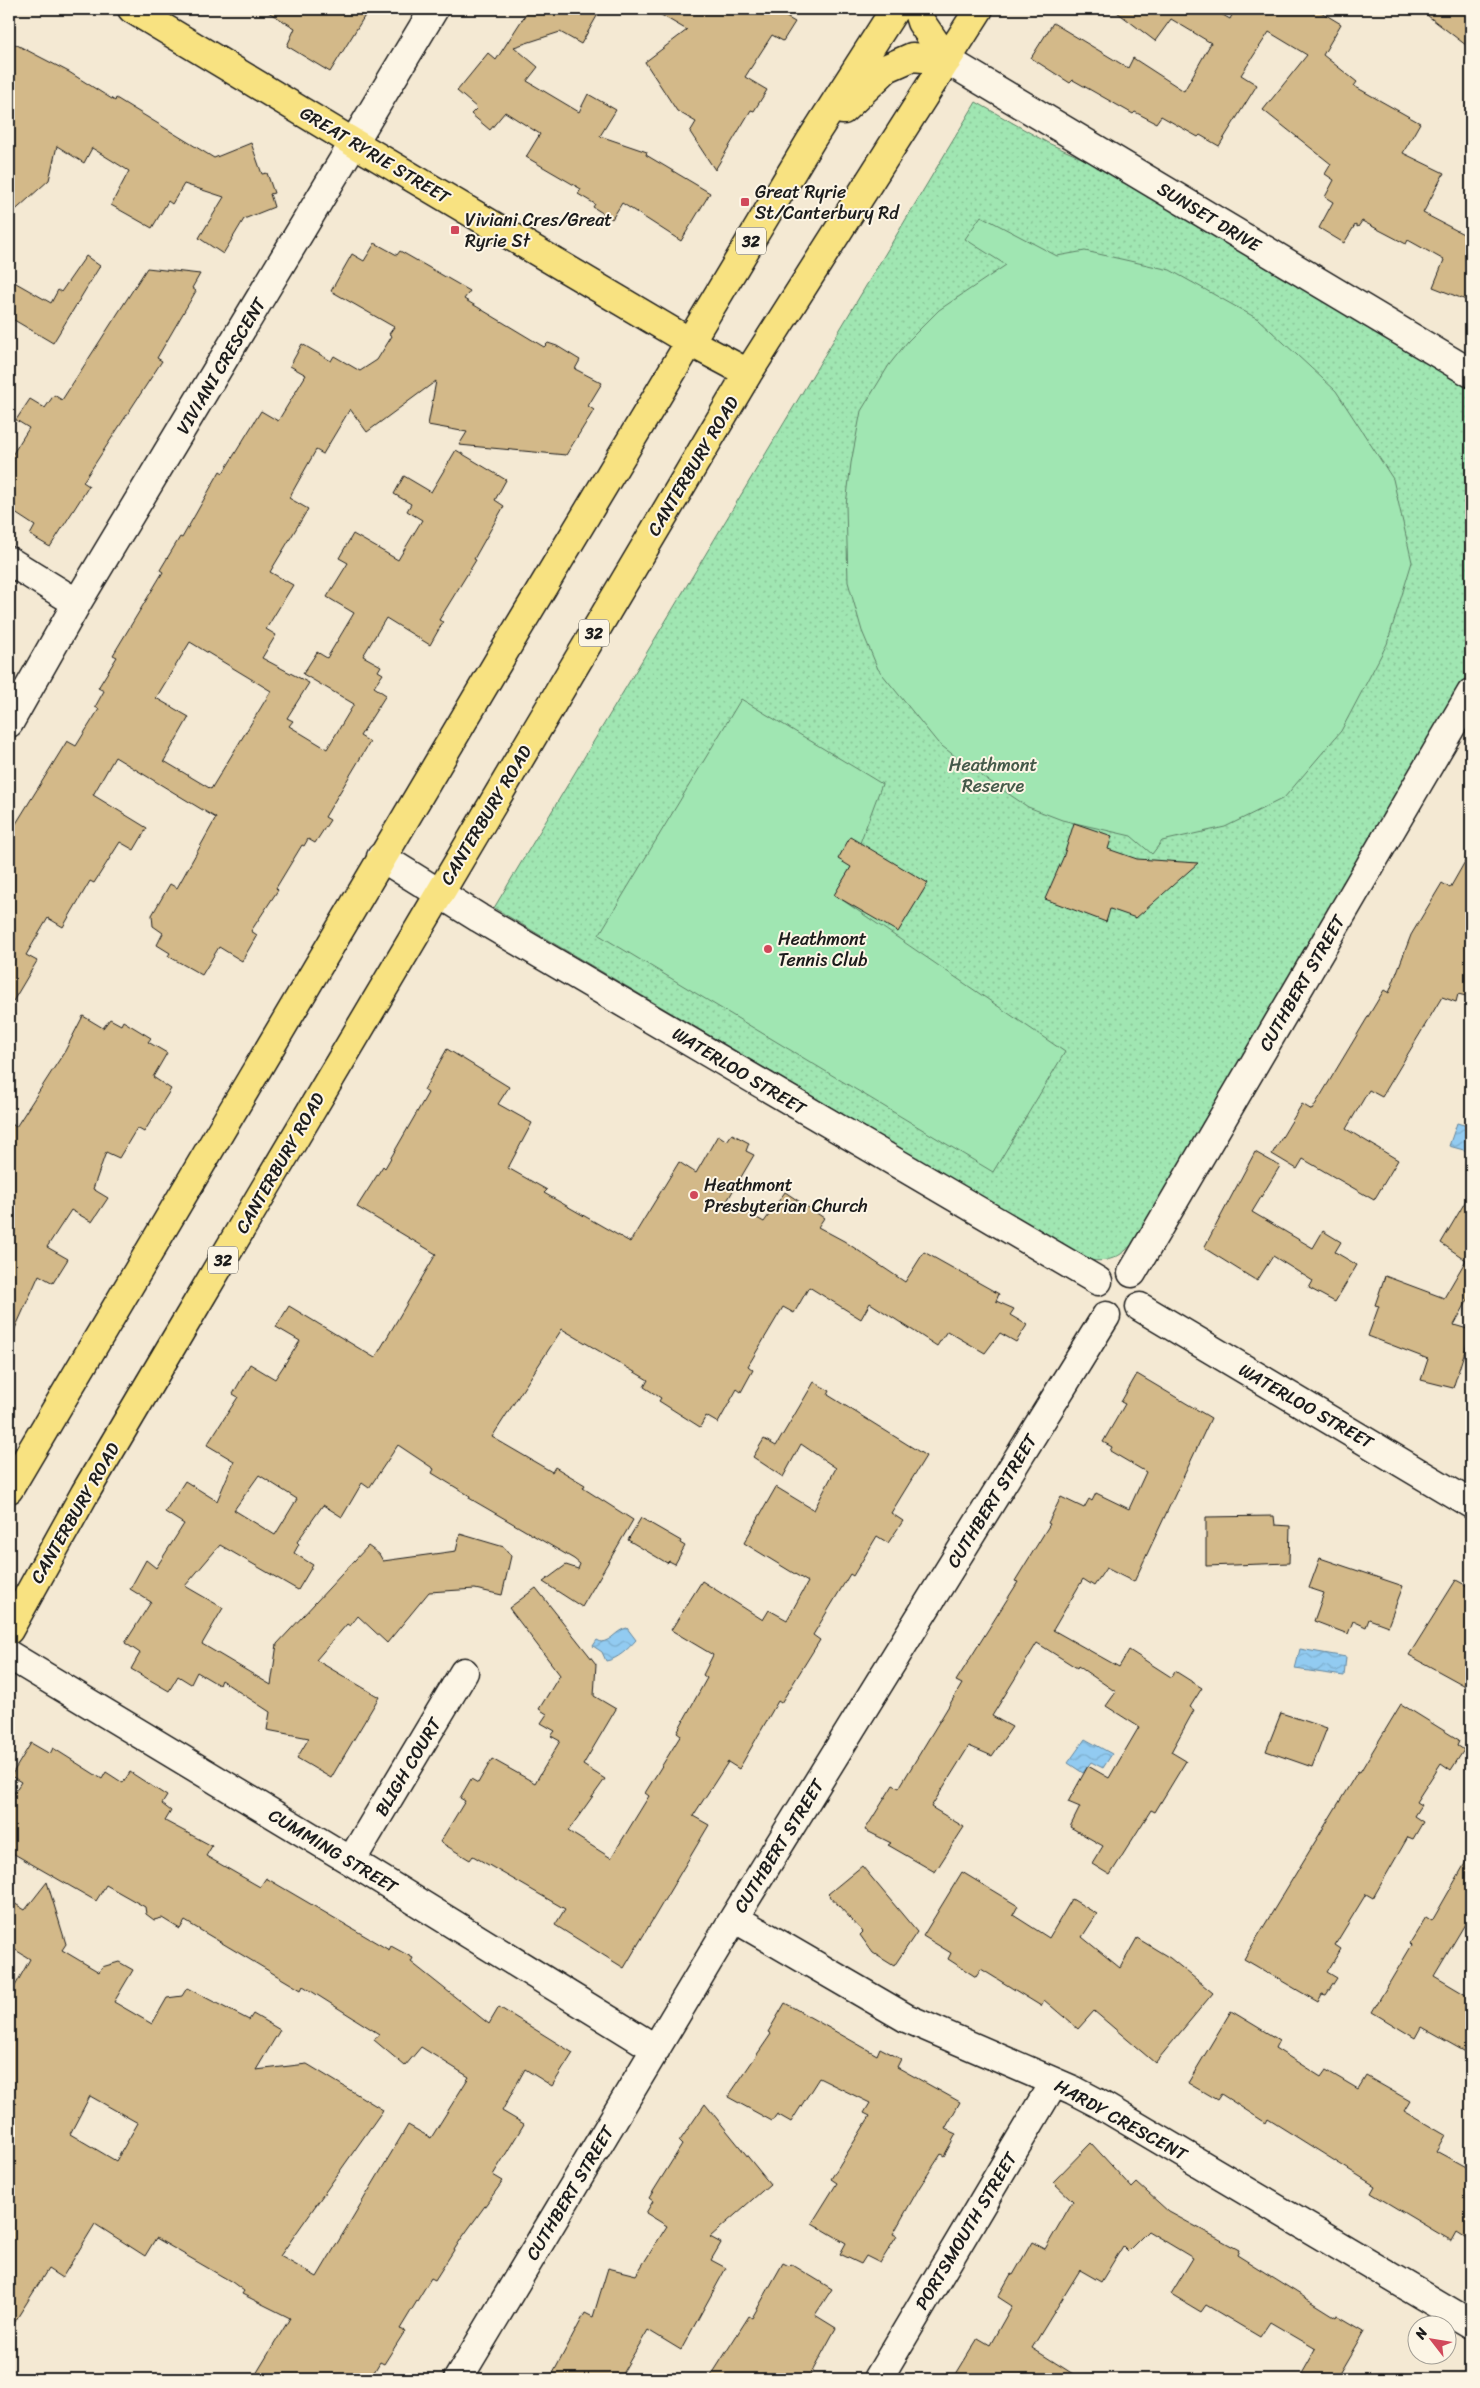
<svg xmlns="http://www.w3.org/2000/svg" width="1480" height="2388" viewBox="0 0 1480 2388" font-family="Sriracha,sans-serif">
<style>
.park{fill:url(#park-dots);stroke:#5e8167}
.garden{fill:#a0e6b2;stroke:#5e8167}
.water{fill:url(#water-waves);stroke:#63859c}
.building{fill:#d3b989;stroke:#1c1c1c;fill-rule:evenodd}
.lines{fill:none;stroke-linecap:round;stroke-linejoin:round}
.minor-casing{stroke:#1c1c1c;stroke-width:31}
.major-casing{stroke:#1c1c1c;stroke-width:31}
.minor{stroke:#fcf5e5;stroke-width:28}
.major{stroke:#f8e281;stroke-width:28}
.poi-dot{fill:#d1495b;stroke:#fcf5e5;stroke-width:2}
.labels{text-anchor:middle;stroke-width:4;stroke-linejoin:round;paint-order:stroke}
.shield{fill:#fcf5e5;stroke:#5f5d58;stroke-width:1}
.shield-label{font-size:16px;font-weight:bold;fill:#1c1c1c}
.street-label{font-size:18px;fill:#1c1c1c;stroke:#fcf5e5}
.poi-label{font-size:18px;fill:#1c1c1c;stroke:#fcf5e5;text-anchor:start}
.park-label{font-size:18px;fill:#445949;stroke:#fcf5e5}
</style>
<defs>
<pattern id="park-dots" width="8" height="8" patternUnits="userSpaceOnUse" patternTransform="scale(1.25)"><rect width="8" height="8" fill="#a0e6b2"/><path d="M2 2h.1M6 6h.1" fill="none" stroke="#89c598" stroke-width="1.8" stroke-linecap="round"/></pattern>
<pattern id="water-waves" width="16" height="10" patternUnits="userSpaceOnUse" patternTransform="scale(1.25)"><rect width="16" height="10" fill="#92cbf1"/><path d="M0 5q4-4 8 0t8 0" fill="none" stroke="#7daece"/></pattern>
</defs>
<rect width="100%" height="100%" fill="#f4e9d3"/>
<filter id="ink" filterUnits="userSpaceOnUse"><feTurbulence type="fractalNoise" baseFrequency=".02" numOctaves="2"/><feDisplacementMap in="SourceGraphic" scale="10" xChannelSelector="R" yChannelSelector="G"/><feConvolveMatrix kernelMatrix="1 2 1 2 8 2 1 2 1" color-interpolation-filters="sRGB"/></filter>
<g filter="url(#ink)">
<path class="park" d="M976 102 1048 143 1086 160 1471 389V677L1133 1243C1121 1257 1108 1263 1089 1260L494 908Z"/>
<path class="garden" d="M981 216 1057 256 1085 251 1170 270 1258 319 1336 391 1393 479 1412 562 1387 644 1341 731 1284 798 1225 827 1162 841 1152 854 1131 836 1062 820 1028 807 973 770 938 743 878 669 862 631 848 582 846 505 851 463 861 411 889 365 908 341 939 310 1006 265 965 239Z
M741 699 882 784 851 867 835 895 1065 1052 993 1172 599 935Z"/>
<path class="water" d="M1457 1123 1471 1127V1152L1449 1146Z
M627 1628 636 1640C628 1649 618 1659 606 1661L602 1652 593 1646 597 1640 601 1642C612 1641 616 1630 627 1628Z
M1300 1649 1346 1657 1344 1676 1295 1669Z
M1085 1739 1112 1754 1103 1768 1091 1762 1083 1773 1068 1763Z"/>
<path class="building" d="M263 9H369L330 72 287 46 295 28Z
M529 9H601L581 44 560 32 514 47 538 67 527 81 579 112 588 94 616 110 600 136 647 152 646 155 710 193 681 241 622 203 612 219 593 207 595 204 578 194 581 189 526 157 540 134 505 112 490 130 471 114 477 108 457 91 488 53 496 60Z
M651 9H772L795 22 783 41 772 35 745 77 767 90 754 111 751 110 715 170 690 132 696 122 677 111 645 62 687 30Z
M1113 9H1212L1230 19 1234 11 1231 9H1316L1341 24 1323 55 1357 82 1354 86 1420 123 1403 153 1444 173 1423 213 1471 238V302L1433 287 1444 260 1408 240 1406 244 1362 221 1358 227 1355 225 1344 243 1319 228 1333 202 1325 197 1334 180 1325 174 1331 164 1263 110 1307 55 1269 32 1241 75 1257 85 1219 146 1200 135 1198 137 1161 116 1156 123 1135 112 1133 114 1073 80 1070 83 1031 58 1053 23 1128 68 1133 58 1184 91 1211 43 1171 19 1155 41Z
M1419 9H1471V49Z
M15 44 69 72 115 101 116 98 214 158 251 143 262 174 267 173 274 193 270 194 274 207 244 219 223 254 199 238 224 197 184 184 172 204 168 201 152 228 111 205 129 171 92 148 84 163 57 146 49 180 9 216V56Z
M375 243 397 255 400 251 470 291 464 299 544 347 548 343 557 346 580 360 575 369 602 383 588 406 594 410 566 455 459 445 467 432 428 425 436 381 367 432 350 409 323 454 316 450 289 498 308 509 270 572 293 585 266 629 276 635 262 658 309 683 287 718 293 721 289 726 327 749 354 704 303 674 317 652 327 658 354 613 327 597 348 563 339 558 353 534 398 560 422 520 407 511 411 504 394 494 404 476 431 492 456 450 506 480 495 500 504 506 474 559 476 560 439 620 443 622 430 645 386 618 363 656 381 666 378 671 383 674 374 687 386 695 360 736 370 742 325 817 330 820 315 843 308 839 304 846 302 845 276 888 278 890 251 931 257 935 242 961 219 947 202 975 168 956 170 953 157 945 163 933 153 926 152 915 170 884 177 888 216 818 115 757 93 795 147 828 134 850 120 842 94 883 90 881 63 927 48 918 26 955 37 961 9 1008V835L67 741 76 746 99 709 95 707 104 691 98 688 117 657 113 655 163 572 160 570 180 537 182 538 220 471 223 473 261 411 278 421 306 375 290 366 302 344 331 361 334 356 360 371 377 360 392 336 389 334 394 327 331 291 352 254 364 261ZM190 642 271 691 211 789 164 761 189 717 156 698Z
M86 256 100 266 53 343 9 317V279L51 303 58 290 61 292Z
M147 268 200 274 192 288 196 291 157 358 162 361 83 482 89 486 50 547 30 535 35 526 9 509V460L29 428 16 420 30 399 45 408 54 395 62 400Z
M1074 823 1112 836 1108 849 1137 859 1198 863 1136 918 1110 909 1106 922 1045 899 1063 858Z
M850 837 928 883 898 932 834 895 851 867 838 859Z
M1471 851V982L1466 996 1458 994 1456 1002 1442 997 1382 1097 1369 1090 1346 1129 1398 1160 1374 1200 1303 1159 1297 1169 1272 1154 1302 1104 1312 1110 1384 990 1389 993 1411 935 1442 883 1450 888Z
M83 1016 103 1028 110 1019 121 1025 123 1021 151 1038 148 1042 167 1053 153 1077 171 1089 144 1132 137 1128 119 1158 106 1152 93 1189 108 1198 92 1222 71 1210 47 1247 68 1259 53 1283 39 1275 9 1342V1122L16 1127 65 1051Z
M447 1049 509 1087 498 1104 532 1123 508 1168 547 1190 544 1193 630 1242 679 1162 696 1173 718 1135 727 1141 732 1134 749 1143 746 1151 754 1155 727 1201 764 1222 785 1192 824 1218 818 1227 844 1241 905 1282 924 1252 999 1294 996 1301 1014 1309 1010 1315 1027 1325 1016 1342 1000 1333 985 1353 947 1331 937 1346 870 1303 861 1319 809 1287 794 1313 783 1307 748 1366 753 1370 741 1392 737 1389 718 1423 706 1416 700 1427 659 1401 661 1398 644 1387 648 1380 562 1329 492 1437 552 1472 555 1467 585 1485 583 1488 633 1520 582 1607 543 1582 566 1565 578 1569 580 1564 574 1559 469 1498 470 1496 432 1473 434 1469 398 1445 369 1488 362 1483 342 1517 323 1505 297 1542 299 1544 294 1553 313 1565 298 1590 220 1545 185 1586 223 1608 202 1644 271 1685 277 1644 368 1546 379 1554 383 1561 456 1551 460 1534 504 1547 511 1556 502 1595 475 1589 429 1592 387 1643 358 1616 350 1626 347 1624 316 1660 379 1697 331 1778 297 1758 309 1738 267 1730 270 1712 221 1680 219 1685 197 1672 191 1684 178 1676 169 1691 131 1669 140 1653 125 1643 151 1602 130 1589 146 1560 156 1568 184 1524 165 1512 185 1481 217 1501 234 1461 207 1445 238 1397 233 1394 250 1364 275 1379 300 1341 276 1327 289 1306 375 1358 436 1254 357 1207 383 1166 385 1168 428 1093 424 1090ZM259 1475 297 1499 275 1535 234 1510Z
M1255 1152 1280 1166 1252 1212 1313 1248 1323 1231 1341 1242 1335 1252 1357 1265 1335 1302 1309 1288 1313 1281 1273 1256 1257 1281 1204 1248Z
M1471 1192V1294L1454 1325 1471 1330V1332L1453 1388 1421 1380 1428 1359 1368 1336 1379 1306 1375 1305 1385 1276 1444 1298 1466 1260 1441 1243Z
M1137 1374 1211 1418 1134 1582 1106 1568 1094 1586 1083 1579 1053 1630 1119 1667 1129 1650 1171 1677 1175 1671 1202 1688 1190 1707 1194 1710 1171 1752 1186 1761 1155 1812 1151 1810 1110 1875 1092 1864 1103 1846 1070 1827 1080 1807 1068 1802 1088 1766 1109 1778 1139 1727 1106 1706 1116 1692 1078 1666 1077 1668 1037 1643 992 1716 1012 1727 992 1756 969 1746 931 1807 964 1827 935 1872 888 1845 891 1843 865 1830 893 1785 899 1788 962 1684 956 1681 1018 1582 1015 1581 1050 1524 1048 1523 1061 1497 1084 1508 1089 1499 1092 1501 1096 1493 1129 1509 1146 1472 1110 1451 1112 1447 1103 1442 1125 1404 1121 1402Z
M814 1382 830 1391 828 1395 926 1456 891 1513 903 1521 888 1543 877 1536 853 1576 850 1574 813 1635 820 1640 781 1703 778 1701 739 1769 728 1762 693 1816 709 1825 624 1968 555 1925 565 1909 473 1856 470 1860 440 1842 465 1801 460 1798 471 1779 478 1783 492 1759 535 1783 560 1741 551 1736 555 1731 541 1723 547 1714 539 1709 560 1675 509 1608 536 1588 596 1664 594 1696 616 1709 583 1765 605 1779 568 1831 611 1858 649 1796 645 1793 681 1735 677 1732 707 1678 703 1675 713 1655 671 1630 702 1581 763 1620 769 1610 787 1620 808 1582 744 1543 776 1487 814 1510 836 1468 801 1444 783 1477 753 1457 764 1439 776 1446Z
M1274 1516 1275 1525 1290 1526 1289 1563 1206 1566V1517Z
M641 1518 681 1541 680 1543 685 1546 675 1564 669 1561 667 1563 628 1540Z
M1320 1558 1403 1586 1388 1626 1369 1619 1366 1627 1353 1621 1348 1634 1314 1621 1324 1593 1309 1588Z
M1456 1580 1471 1588V1689L1409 1655Z
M1401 1704 1459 1740 1457 1745 1464 1750 1451 1770 1441 1763 1416 1802 1421 1805 1414 1816 1423 1822 1413 1839 1408 1837 1373 1898 1366 1894 1335 1945 1341 1949 1327 1972 1337 1978 1326 1995 1322 1994 1318 2002 1244 1959 1358 1771 1360 1772Z
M1281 1713 1327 1728 1312 1767 1266 1751Z
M31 1743 50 1754 53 1748 102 1779 106 1772 123 1783 130 1772 167 1796 162 1804 171 1811 165 1821 212 1846 206 1856 260 1887 266 1878 389 1950 391 1946 413 1958 411 1962 489 2024 499 2007 573 2053 552 2086 525 2069 502 2111 524 2124 493 2175 503 2181 461 2239 435 2280 431 2278 400 2329 405 2331 384 2364 380 2362 370 2379H253L290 2318 242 2294 244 2291 232 2282 156 2238 145 2256 95 2224 62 2278 48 2269 9 2331V1997L30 1959 9 1946V1900L25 1910 47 1882 66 1944 62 1950 99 1972 102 1967 119 1962 133 1970 114 2002 152 2024 167 1998 182 1996 187 1988 249 2020 253 2014 280 2030 256 2070 307 2064 383 2110 280 2256 317 2277 408 2125 431 2138 469 2077 421 2047 405 2066 374 2040 379 2034 303 1986 301 1990 185 1921 180 1929 162 1918 154 1920 146 1914 145 1907 106 1885 96 1901 9 1851V1801L21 1782 11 1776ZM90 2096 138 2123 116 2161 70 2134Z
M1471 1853V1914L1434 1976 1471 1998V2055L1421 2027 1415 2038 1372 2012 1412 1945 1410 1943 1426 1917 1432 1921Z
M862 1866 917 1932 894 1966 873 1953 860 1935 863 1932 828 1894Z
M962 1872 1018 1906 1013 1915 1049 1938 1072 1899 1097 1914 1082 1937 1120 1968 1137 1938 1170 1958 1213 1993 1155 2063 1094 2011 1078 2029 1044 2000 1041 2006 981 1969 976 1977 948 1959 951 1953 923 1936Z
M785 2003 877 2055 880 2048 901 2059 897 2067 960 2102 945 2129 956 2134 944 2156 941 2154 919 2188 893 2234 897 2236 880 2263 866 2256 861 2264 840 2254 846 2243 812 2223 837 2183 831 2179 870 2116 864 2113 870 2103 819 2078 791 2122 777 2114 772 2121 728 2097 771 2034 768 2032Z
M1231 2011 1279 2040 1275 2048 1321 2077 1326 2070 1358 2089 1366 2076 1410 2101 1404 2111 1445 2135 1436 2151 1471 2170V2241L1457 2232 1452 2241 1438 2233 1371 2193 1375 2186 1268 2119 1266 2123 1221 2094 1217 2100 1188 2083Z
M705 2104 770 2184 710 2237 721 2243 711 2260 726 2268 681 2350 648 2330 619 2379H550L585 2313 593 2317 608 2268 636 2275 667 2226 646 2213 653 2201 649 2198 682 2145 679 2142Z
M1091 2143 1132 2188 1137 2183 1169 2212 1239 2250 1237 2255 1336 2317 1337 2315 1364 2331 1336 2379H1299L1316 2349 1270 2322 1260 2337 1206 2305 1201 2312 1171 2294 1193 2258 1148 2231 1128 2251 1123 2246 1101 2282 1080 2270 1032 2348 1081 2379H953L978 2338 990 2345 1012 2306 998 2297 1011 2274 1013 2275 1032 2242 1045 2249 1073 2201 1053 2182Z
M783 2263 789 2266 791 2264 832 2289 815 2315 836 2328 808 2379H709L749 2316 752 2318Z"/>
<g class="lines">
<g class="minor-casing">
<path id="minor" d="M947 60 1471 373
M9 561 77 603
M9 723 77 603 434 9
M381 857 479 918 1098 1281
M1132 1273 1471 693
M1140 1307 1471 1504
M9 1655 351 1861 656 2049
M351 1861 464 1672
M734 1918 906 2018 1073 2090 1096 2102 1471 2324
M458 2379 734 1918 1106 1316
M878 2379 1054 2082"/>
</g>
<g class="major-casing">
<path id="major" d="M132 9 354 143 690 342 748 373
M917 9 921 22 947 60
M843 110 887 68 912 57 947 60
M9 1489 511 640 811 140 895 9
M9 1630 85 1493 180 1332 748 373 979 9"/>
</g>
<use href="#minor" class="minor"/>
<use href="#major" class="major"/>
</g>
</g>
<g class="poi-dot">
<rect x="740" y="197" width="10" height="10" rx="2.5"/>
<rect x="450" y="225" width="10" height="10" rx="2.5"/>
<circle cx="768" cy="949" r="5"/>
<circle cx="694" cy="1195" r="5"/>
</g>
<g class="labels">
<g class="shield">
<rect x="736" y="227.5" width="30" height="27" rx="4"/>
<rect x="579" y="619.5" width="30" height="27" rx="4"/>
<rect x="208" y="1246.5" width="30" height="27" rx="4"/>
</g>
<g class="shield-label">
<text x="751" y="247">32</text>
<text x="594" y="639">32</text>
<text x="223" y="1266">32</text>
</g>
<g class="street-label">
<text transform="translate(375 155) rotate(31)" y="6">GREAT RYRIE STREET</text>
<text transform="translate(1209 217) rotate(31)" y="6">SUNSET DRIVE</text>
<text transform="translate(221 366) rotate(-59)" y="6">VIVIANI CRESCENT</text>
<text transform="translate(693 466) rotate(-59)" y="6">CANTERBURY ROAD</text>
<text transform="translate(486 815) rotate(-59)" y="6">CANTERBURY ROAD</text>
<text transform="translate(1302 983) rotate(-60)" y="6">CUTHBERT STREET</text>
<text transform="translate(739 1071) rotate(31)" y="6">WATERLOO STREET</text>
<text transform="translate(280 1163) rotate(-60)" y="6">CANTERBURY ROAD</text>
<text transform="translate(1306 1406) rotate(30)" y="6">WATERLOO STREET</text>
<text transform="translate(992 1501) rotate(-58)" y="6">CUTHBERT STREET</text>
<text transform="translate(75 1513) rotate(-60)" y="6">CANTERBURY ROAD</text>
<text transform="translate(408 1767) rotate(-59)" y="6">BLIGH COURT</text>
<text transform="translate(779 1846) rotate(-58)" y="6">CUTHBERT STREET</text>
<text transform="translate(333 1851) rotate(31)" y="6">CUMMING STREET</text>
<text transform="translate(1121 2120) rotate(29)" y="6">HARDY CRESCENT</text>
<text transform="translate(570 2193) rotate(-59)" y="6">CUTHBERT STREET</text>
<text transform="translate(966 2231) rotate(-59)" y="6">PORTSMOUTH STREET</text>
</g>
<g class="poi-label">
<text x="755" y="198">Great Ryrie<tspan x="755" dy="21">St/Canterbury Rd</tspan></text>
<text x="465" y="226">Viviani Cres/Great<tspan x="465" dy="21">Ryrie St</tspan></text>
<text x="778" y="945">Heathmont<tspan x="778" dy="21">Tennis Club</tspan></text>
<text x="704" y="1191">Heathmont<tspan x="704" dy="21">Presbyterian Church</tspan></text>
</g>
<g class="park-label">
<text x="993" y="771">Heathmont<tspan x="993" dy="21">Reserve</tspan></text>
</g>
</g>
<rect width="1480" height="2388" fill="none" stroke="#fcf5e5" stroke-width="30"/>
<rect x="15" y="15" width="1450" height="2358" fill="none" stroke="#1c1c1c" stroke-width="2" filter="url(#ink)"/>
<g transform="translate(1432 2340) rotate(301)"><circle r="24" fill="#fcf5e5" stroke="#a29e95"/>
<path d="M0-4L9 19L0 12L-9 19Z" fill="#d1495b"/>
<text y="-8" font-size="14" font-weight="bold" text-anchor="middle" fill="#1c1c1c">N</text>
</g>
</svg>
